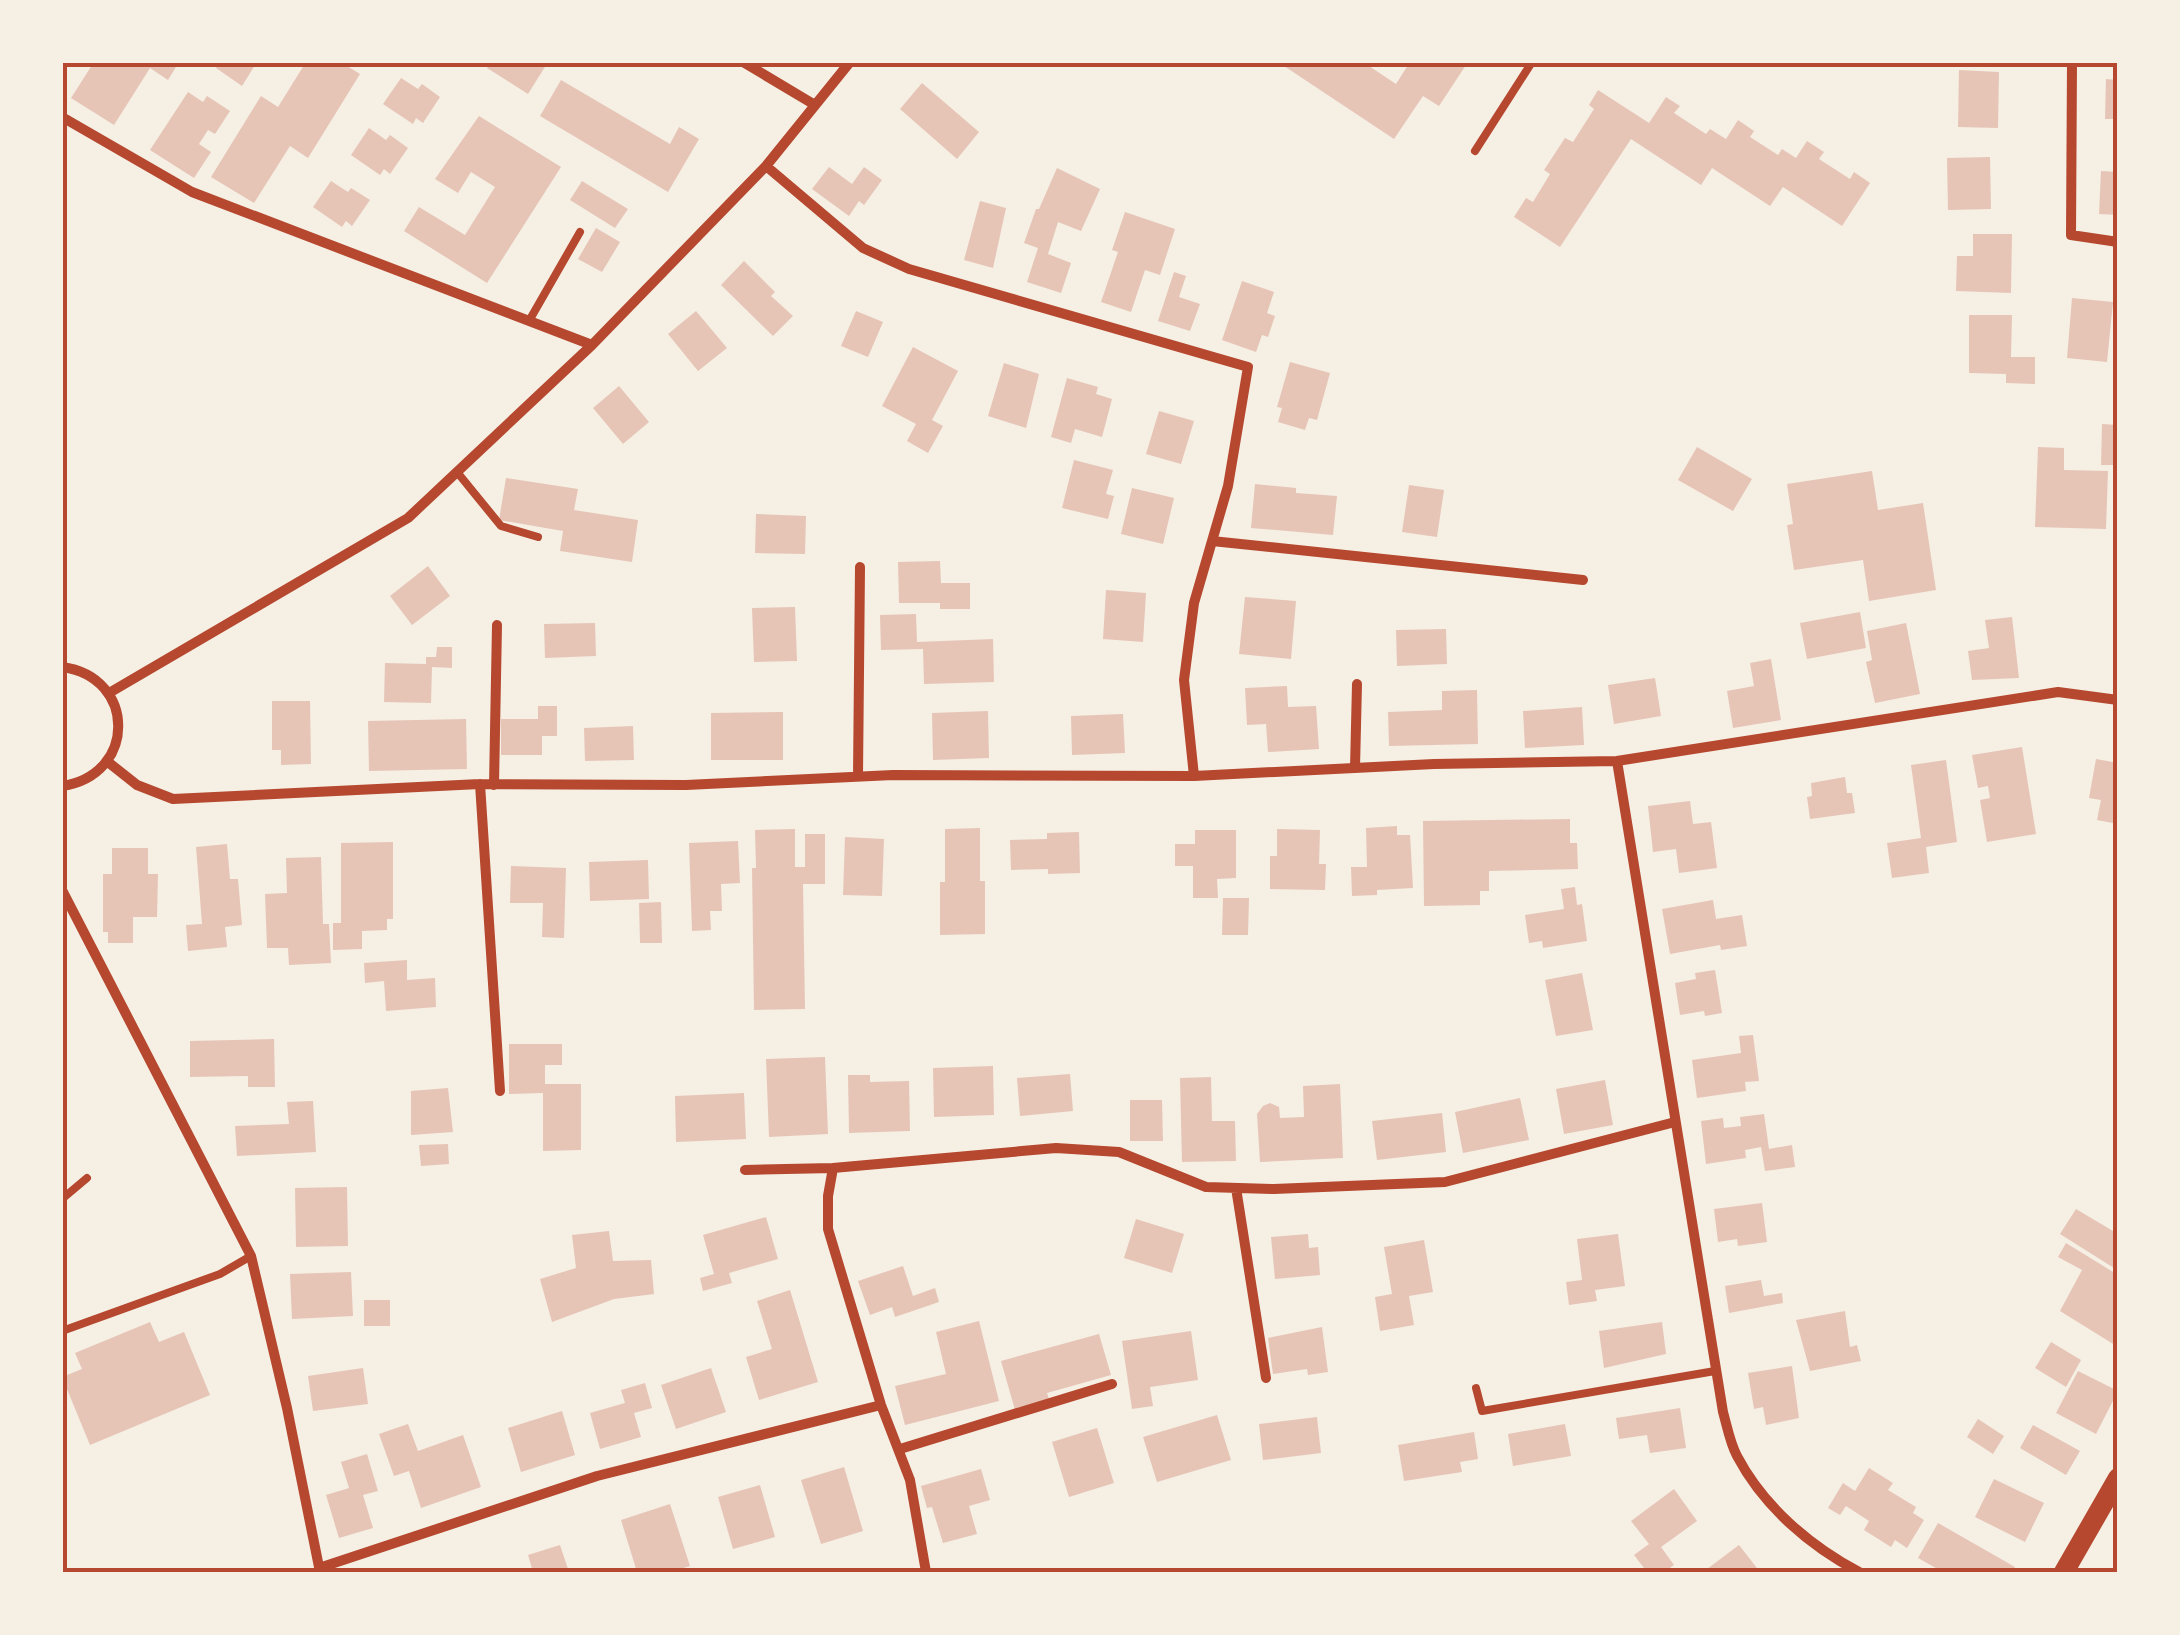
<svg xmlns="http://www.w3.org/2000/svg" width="2180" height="1635" font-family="'IBM Plex Sans',sans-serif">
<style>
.building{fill:#e6c5b7}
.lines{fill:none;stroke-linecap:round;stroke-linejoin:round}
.service{stroke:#b5482f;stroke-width:8}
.minor{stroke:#b5482f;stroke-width:10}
.secondary{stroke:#b5482f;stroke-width:20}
.neatline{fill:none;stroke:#b5482f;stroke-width:4}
</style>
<rect width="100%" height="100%" fill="#f6efe4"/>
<path class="building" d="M94,62H179L168,80L150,68L114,125L71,98Z
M219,62H257L242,86L216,68Z
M306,62H350L347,66L360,74L308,158L290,146L254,203L211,177L261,96L278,107Z
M491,62H548L528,94L487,68Z
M1278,62H1363L1396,84L1410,62H1468L1439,106L1423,96L1394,139Z
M1959,70L1999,72L1998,128L1958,127Z
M401,78L418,89L422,84L440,97L423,123L416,118L413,124L383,104Z
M2106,79L2118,80V119H2105Z
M561,80L670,144L679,127L699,139L668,192L540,116Z
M922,83L979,132L957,159L900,109Z
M1598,90L1649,123L1666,97L1680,106L1674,113L1706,134L1710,129L1726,139L1738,120L1754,131L1750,137L1778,155L1782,149L1796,158L1807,141L1824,152L1819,159L1850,179L1854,172L1870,183L1842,226L1783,187L1770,206L1712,168L1701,185L1631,139L1560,247L1514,217L1526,198L1533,202L1550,174L1544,170L1565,138L1573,142L1594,109L1589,105Z
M188,92L203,102L207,96L230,111L215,134L208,130L199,144L211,152L194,178L150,150Z
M479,116L561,167L487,283L404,231L419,207L465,235L495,187L471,172L458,193L435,179Z
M369,128L386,140L390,135L408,148L390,174L384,169L380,175L351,155Z
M1990,157L1991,209L1948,210L1947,158Z
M829,167L852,184L864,167L882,180L864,205L859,201L849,216L812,189Z
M1057,168L1100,189L1081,231L1058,222L1048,254L1071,263L1061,293L1027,282L1038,248L1024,243L1036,209H1039Z
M2101,171L2118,172V215L2099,214Z
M331,181L348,192L351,188L370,200L352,226L346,221L342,227L313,207Z
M582,181L628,209L615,228L570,200Z
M980,201L1006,208L993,268L964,260Z
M1125,212L1175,229L1160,275L1145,270L1131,312L1101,302L1118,252L1112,250Z
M596,228L620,242L602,272L578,259Z
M1973,234H2012L2011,293L1956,291L1957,256H1973Z
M744,261L775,292L771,296L793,316L773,336L721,285Z
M1174,272L1186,276L1179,297L1200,304L1190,331L1158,321Z
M1242,281L1274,292L1267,313L1275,316L1268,337L1262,335L1256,352L1222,340Z
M2072,298L2113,302L2107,362L2067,358Z
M696,311L727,348L698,371L668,334Z
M856,311L883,322L868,357L841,346Z
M1969,315H2012L2011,357H2035V384L2006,383V374L1969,373Z
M913,347L958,371L932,420L943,426L928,453L907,441L916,424L882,406Z
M1290,362L1330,373L1317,420L1309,418L1305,430L1278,422L1282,408L1277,407Z
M1004,363L1039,374L1026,428L988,416Z
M1067,378L1098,387L1096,394L1112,399L1102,437L1075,429L1071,443L1051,437Z
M619,386L649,422L623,444L593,408Z
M1159,411L1194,421L1181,464L1146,454Z
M2102,424L2118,425V465H2101Z
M1697,447L1752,479L1733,511L1678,480Z
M2038,447L2064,448V470L2108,471L2106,529L2035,527Z
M1074,460L1113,470L1106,494L1114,496L1108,519L1062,508Z
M1872,471L1878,510L1923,503L1936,590L1869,601L1863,560L1794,570L1787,525L1793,524L1787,484Z
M506,478L578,489L574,510L638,520L632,562L560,551L563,531L499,520Z
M1255,484L1296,488V493L1337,496L1333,535L1251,528Z
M1409,485L1444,490L1437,537L1402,532Z
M1132,488L1174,498L1163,544L1121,534Z
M756,514L806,516L805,554L755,553Z
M940,561L941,583H970V609H940V603H899L898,562Z
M428,566L450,596L412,625L390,596Z
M1106,590L1146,593L1143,642L1103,639Z
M1245,597L1296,601L1291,659L1239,654Z
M795,607L797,661L754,662L752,608Z
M1860,612L1866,648L1807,659L1800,623Z
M916,614L917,642L993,639L994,682L924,684L923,649L881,650L880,615Z
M2012,617L2019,678L1972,680L1968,651L1989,648L1985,620Z
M595,623L596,656L545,658L544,624Z
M1906,623L1920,694L1875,703L1866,662L1872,660L1867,631Z
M1446,629L1447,664L1397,666L1396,630Z
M437,647H452V668L432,667L431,703L384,702L385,663L426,664V657H436Z
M1771,659L1781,720L1733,728L1727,691L1754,686L1750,663Z
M1655,678L1661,716L1614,724L1608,685Z
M1287,686L1288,707L1316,706L1319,749L1268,752L1266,724L1247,725L1245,688Z
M1477,690L1478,744L1389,746L1388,712L1442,710V691Z
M272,701H310L311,764L281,765V750H272Z
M538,706H557V736H542V755H501V719H538Z
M1582,707L1584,745L1525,748L1523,711Z
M988,711L989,758L933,760L932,713Z
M783,712V760H711V713Z
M1123,714L1125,753L1072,755L1071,716Z
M466,719L467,769L369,771L368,721Z
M633,726L634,760L585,761L584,728Z
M2022,747L2036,834L1987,842L1980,800L1990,798L1988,786L1978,788L1972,755Z
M2096,759L2118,763V824L2097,820L2101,800L2089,798Z
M1946,760L1957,842L1926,847L1929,873L1892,878L1887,843L1921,838L1911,765Z
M1845,777L1847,793H1852L1855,813L1810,819L1807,797L1812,796L1811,783Z
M1690,801L1693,824L1711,822L1717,868L1679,873L1676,849L1653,852L1648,806Z
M1570,819V843H1577L1578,869L1489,871V891H1480V905L1424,906L1423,821Z
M1397,826V835H1410L1413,888L1377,890V895L1352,896L1351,867H1367L1366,828Z
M980,828V881H985V934L940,935V882H945V829Z
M795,829V867H805V834H825V884H803L805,1009L754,1010L752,868H756L755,830Z
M1277,829L1320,830L1319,864H1326L1325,890L1270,889V856H1277Z
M1195,830H1236V878L1217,879L1218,898H1193V866H1175V844H1195Z
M1079,832L1080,873L1048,874V869L1011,870L1010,840L1047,839V833Z
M845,837L884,839L882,896L843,895Z
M738,841L740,883L721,884L722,911H710L711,930L692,931L689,843Z
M393,842V919H387V930L362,931V949L333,950V923H341V843Z
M227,844L230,879H238L242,925L225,927L227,947L188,951L186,925L202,924L196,847Z
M112,848H148V874H158L157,917H133V943H108V932H103V874H112Z
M321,857L323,924H329L331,963L289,965L288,948H267L265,894L287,893L286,858Z
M648,860L649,899L590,901L589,862Z
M511,866L566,868L564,938L542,937L543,903H510Z
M1575,887L1577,905L1582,904L1587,941L1543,948L1542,941L1529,943L1525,915L1564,909L1561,889Z
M1223,898H1249L1248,935H1222Z
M1713,900L1716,919L1742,915L1747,946L1721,950L1720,945L1670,954L1662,909Z
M661,902L662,943H640L639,903Z
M407,960V980L435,978L436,1007L386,1011L384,981L365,983L364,963Z
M1715,970L1722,1013L1705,1016L1704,1011L1680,1015L1675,983L1696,979L1695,973Z
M1582,973L1593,1030L1556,1036L1545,980Z
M1753,1035L1759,1081L1745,1082L1746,1091L1697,1098L1692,1060L1741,1053L1739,1036Z
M274,1039L275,1087H248V1076L190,1077V1041Z
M509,1044H562V1065H545V1084H581V1150L543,1151V1093L509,1094Z
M825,1057L828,1134L769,1137L766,1059Z
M993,1066L994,1115L934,1117L933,1068Z
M1070,1074L1073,1111L1020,1116L1017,1078Z
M848,1075H870V1082L909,1081L910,1131L849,1133Z
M1211,1077L1212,1121H1235L1236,1161L1182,1162L1180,1078Z
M1605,1080L1613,1125L1564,1134L1556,1089Z
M1340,1084L1343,1158L1260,1162L1257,1114L1263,1106L1270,1103L1279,1107L1280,1118L1304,1117L1303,1086Z
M448,1088L453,1132L411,1135V1091Z
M744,1093L746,1139L676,1142L675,1096Z
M1520,1098L1529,1140L1463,1153L1455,1112Z
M1130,1100H1162L1163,1141H1130Z
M313,1101L316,1152L237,1156L235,1126L289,1124L287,1102Z
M1442,1113L1446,1152L1377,1160L1372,1121Z
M1764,1114L1769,1149L1792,1145L1795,1167L1765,1171L1761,1147L1745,1150L1746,1158L1706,1164L1701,1121L1723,1118L1724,1128L1741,1126L1740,1117Z
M448,1144L449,1164L421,1166L419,1145Z
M347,1187L348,1246L296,1247L295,1188Z
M1762,1203L1767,1242L1738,1246L1737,1239L1718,1242L1714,1209Z
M2076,1209L2118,1234V1262L2114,1268L2060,1234Z
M766,1217L778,1259L729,1273L732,1283L703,1291L700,1278L714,1274L703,1235Z
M1136,1219L1184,1234L1172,1273L1124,1258Z
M609,1231L613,1261L651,1260L654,1294L614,1299L552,1322L540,1279L576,1268L572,1235Z
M1308,1234L1309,1248L1318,1247L1320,1275L1275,1279L1271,1237Z
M1618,1234L1625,1286L1595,1290L1597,1301L1569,1305L1566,1282L1582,1280L1577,1239Z
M1424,1240L1433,1292L1409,1296L1414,1325L1380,1331L1375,1297L1392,1294L1384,1247Z
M2066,1243L2118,1275V1347L2060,1311L2082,1270L2058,1257Z
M903,1266L913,1296L935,1288L939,1302L895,1317L892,1307L870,1315L858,1281Z
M351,1272L353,1316L292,1319L290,1274Z
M1761,1280L1764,1296L1782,1293L1783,1303L1729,1313L1725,1286Z
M790,1290L818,1382L759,1400L746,1357L772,1349L757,1301Z
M364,1300H390V1326H364Z
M1845,1311L1850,1347L1857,1345L1861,1361L1810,1371L1796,1320Z
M979,1321L999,1401L905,1425L895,1386L946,1374L936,1332Z
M150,1322L159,1342L184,1332L210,1395L90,1445L62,1377L82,1369L75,1353Z
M1662,1322L1666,1354L1604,1368L1599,1331Z
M1322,1327L1328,1372L1308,1375L1307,1369L1273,1374L1268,1338Z
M1191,1331L1198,1380L1150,1387L1153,1406L1132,1409L1122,1341Z
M1099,1334L1111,1375L1047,1393L1049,1399L1015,1410L1001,1361Z
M2051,1342L2081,1360L2066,1387L2035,1368Z
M1792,1366L1799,1418L1766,1425L1763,1407L1754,1409L1748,1373Z
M363,1368L368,1404L313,1411L308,1376Z
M711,1368L726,1412L676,1429L661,1385Z
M2078,1371L2118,1391L2096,1434L2056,1413Z
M645,1383L652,1408L634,1413L641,1437L600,1449L590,1413L625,1403L621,1390Z
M1680,1408L1686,1448L1650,1453L1647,1435L1619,1439L1616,1418Z
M562,1411L575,1455L521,1472L508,1428Z
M1217,1415L1231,1460L1157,1482L1143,1437Z
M1317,1417L1321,1453L1263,1460L1259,1424Z
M1978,1419L2004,1436L1993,1454L1967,1437Z
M408,1424L418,1451L463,1435L481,1487L421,1508L409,1471L394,1476L379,1434Z
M1565,1424L1571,1456L1513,1466L1508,1434Z
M2033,1425L2080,1451L2066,1475L2020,1448Z
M1097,1428L1114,1483L1069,1497L1052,1442Z
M1474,1432L1478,1459L1460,1462L1462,1472L1404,1481L1398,1445Z
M367,1454L378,1491L363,1495L373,1528L339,1538L326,1495L349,1488L341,1462Z
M844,1467L863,1531L821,1544L801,1480Z
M1869,1468L1893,1483L1888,1490L1916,1507L1913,1513L1924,1520L1907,1548L1895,1540L1891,1547L1864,1530L1869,1521L1846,1506L1840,1515L1828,1508L1843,1483L1855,1491Z
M981,1469L990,1500L969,1506L977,1534L943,1543L932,1507L927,1508L921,1486Z
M1994,1479L2044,1503L2025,1542L1975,1517Z
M760,1485L775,1537L733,1549L718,1497Z
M1674,1489L1697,1521L1661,1547L1674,1565L1664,1572H1647L1634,1555L1649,1544L1631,1521Z
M670,1504L690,1566L670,1572H637L621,1520Z
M1938,1523L2015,1567L2012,1572H1943L1918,1558Z
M560,1545L569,1572H533L528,1555Z
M1739,1545L1760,1572H1703Z"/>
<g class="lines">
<path class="service" d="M1475,151L1532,62
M529,321L580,232
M457,472L501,526L538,537
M62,1199L87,1178
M62,1331L220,1274L251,1256
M1476,1388L1482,1411L1715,1371"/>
<path class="minor" d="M743,62L815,105
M2072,62L2071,235L2118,242
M62,117L192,192L592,345
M766,166L863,248L909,269L1248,367L1228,486L1194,603L1184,680L1194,776
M1212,541L1583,580
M62,667C137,677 137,775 62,786
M109,693L408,518L592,345L766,166L850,62
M1617,761L1723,1412C1727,1426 1730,1443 1737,1456C1764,1507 1810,1546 1859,1572
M108,762L137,785L173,799L480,784L686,785L893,775L1194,776L1434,764L1617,761L2058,692L2118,700
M1355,768L1357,684
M858,776L860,567
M480,784L500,1091
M494,785L497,625
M62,890L251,1256L287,1408L320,1572
M745,1170L833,1168
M1236,1188L1266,1378
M900,1449L1112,1384
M319,1568L597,1476L881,1405
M926,1572L910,1480L881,1405L828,1229V1196L833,1168L1056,1148L1119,1152L1206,1187L1274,1189L1445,1182L1675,1122"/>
<path class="secondary" d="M2064,1572L2118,1478"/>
</g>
<rect width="2180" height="1635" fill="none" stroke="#f6efe4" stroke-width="130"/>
<rect x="65" y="65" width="2050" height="1505" class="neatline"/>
</svg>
